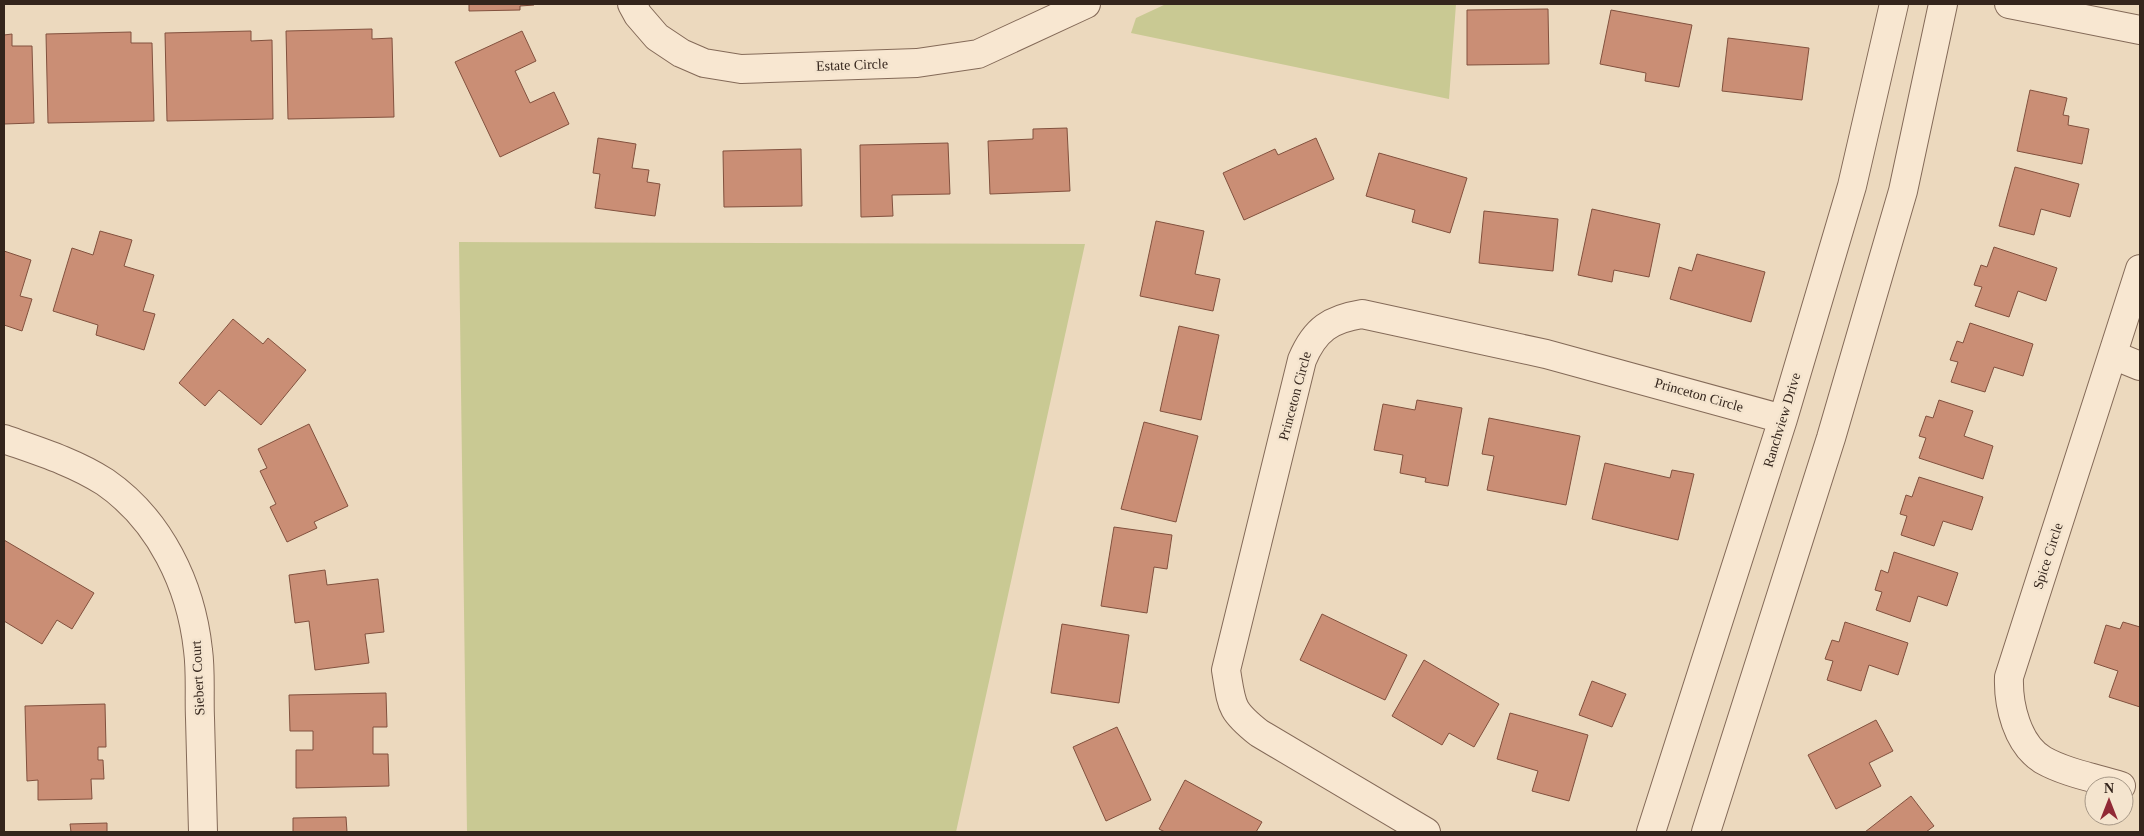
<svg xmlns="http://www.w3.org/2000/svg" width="2144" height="836" font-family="'Times New Roman',serif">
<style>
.green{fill:#c9c993}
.building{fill:#ca8e75;stroke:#82513e}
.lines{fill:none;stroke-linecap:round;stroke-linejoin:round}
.minor-casing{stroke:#846a58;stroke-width:30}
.minor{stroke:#f8e7d1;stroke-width:28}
.labels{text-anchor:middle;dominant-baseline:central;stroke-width:5;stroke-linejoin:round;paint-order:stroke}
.street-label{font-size:14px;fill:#34251c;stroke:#f4e4ce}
</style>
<rect width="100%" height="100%" fill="#ecd9be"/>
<path class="green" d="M1166,4H1456L1449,99L1131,33L1136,18Z
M459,242L1085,244L956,832H467Z"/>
<path class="building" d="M469,4H534V5L520,6V10L469,11Z
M1548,9L1549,64L1467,65V10Z
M1611,10L1692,25L1679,87L1645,81L1646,73L1600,64Z
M372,29V39L392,38L394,117L288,119L286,31Z
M251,31V41L272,40L273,119L167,121L165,33Z
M522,31L536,61L515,71L530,103L554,92L569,124L500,157L455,62Z
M131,32V43H152L154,121L48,123L46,34Z
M12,34V46H32L34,123L4,124V35Z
M1728,38L1809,48L1802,100L1722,91Z
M2030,90L2067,98L2063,115L2069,116L2068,125L2089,129L2082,164L2017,151Z
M1067,128L1070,191L990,194L988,141L1033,139V129Z
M598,138L636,144L632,168L649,170L647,182L660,184L655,216L595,208L600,174L593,173Z
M1316,138L1334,179L1244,220L1223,173L1275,149L1278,155Z
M948,143L950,194L892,195L893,216L861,217L860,145Z
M801,149L802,206L724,207L723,151Z
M1379,153L1467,178L1450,233L1412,222L1415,210L1366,196Z
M2015,167L2079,184L2070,217L2041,209L2034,235L1999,226Z
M1592,209L1660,224L1649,277L1614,270L1612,282L1578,275Z
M1484,211L1558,219L1553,271L1479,263Z
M1156,221L1204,231L1195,274L1220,279L1213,311L1140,296Z
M100,231L132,240L124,266L154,275L143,311L155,314L144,350L96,335L98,325L53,311L72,248L93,255Z
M1994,247L2057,268L2046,301L2018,291L2009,317L1975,306L1982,287L1974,285L1981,265L1987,267Z
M4,251L31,260L20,296L32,299L22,331L4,325Z
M1697,254L1765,272L1751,322L1670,299L1679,267L1692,271Z
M233,319L263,344L268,338L306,370L261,425L219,390L205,406L179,383Z
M1970,323L2033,344L2023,376L1994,367L1985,392L1951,382L1958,362L1950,360L1957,341L1963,343Z
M1179,326L1219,335L1201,420L1160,411Z
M1417,400L1462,408L1448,486L1425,482L1426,478L1400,473L1403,455L1374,450L1383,404L1415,410Z
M1939,400L1973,411L1964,436L1993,446L1983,479L1919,458L1926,438L1919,436L1926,416L1933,418Z
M1489,418L1580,436L1566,505L1487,490L1494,456L1482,454Z
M1144,422L1198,436L1176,522L1121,509Z
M309,424L348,506L314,522L317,528L287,542L270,507L276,504L260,471L267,468L258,449Z
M1605,463L1670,478L1672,470L1694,474L1678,540L1592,519Z
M1919,477L1983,497L1972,530L1943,521L1934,546L1901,535L1907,516L1900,514L1906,495L1912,497Z
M1114,527L1172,535L1167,569L1154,567L1147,613L1101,606Z
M4,540L94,593L72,629L57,620L42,644L4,621Z
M1894,552L1958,573L1947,606L1918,596L1910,622L1876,610L1882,592L1875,590L1881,570L1888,573Z
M325,570L327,585L378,579L384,632L365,634L369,663L315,670L309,621L295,623L289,575Z
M1322,614L1407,655L1385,700L1300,660Z
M1845,622L1908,643L1898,675L1869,665L1861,691L1827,680L1833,661L1825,659L1832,640L1839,642Z
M2123,622L2140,627V707L2109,697L2118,671L2094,663L2106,625L2120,629Z
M1062,624L1129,635L1119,703L1051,693Z
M1424,660L1499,704L1474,747L1449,733L1442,745L1392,716Z
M1592,681L1626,694L1612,727L1579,715Z
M386,693L387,727H373V754H388L389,786L296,788V750H313V731H290L289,695Z
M105,704L106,747H98V760H103L104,779H91L92,799L38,800V780L27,781L25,706Z
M1510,713L1588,735L1569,801L1532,791L1538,771L1497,759Z
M1876,720L1893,751L1869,763L1881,786L1836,809L1808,755Z
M1117,727L1151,800L1106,821L1073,747Z
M1185,780L1262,822L1256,832H1165L1159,829Z
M1911,796L1934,826L1926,832H1865Z
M346,817L347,832H293V818Z
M107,823V832H71L70,824Z"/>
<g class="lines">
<g class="minor-casing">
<path id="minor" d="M632,4L638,15L657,37L681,53L704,63L741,69L917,63L978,54L1086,4
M2009,4L2140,30
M2113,355L2140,366
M4,439C38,451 74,462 105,482C160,520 191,585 198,650C201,672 199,696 200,718C201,756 202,794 203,832
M2121,786C2096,778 2066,773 2043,760C2017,744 2008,705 2009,677L2140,269
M1426,832L1259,733C1230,710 1232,706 1226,670L1302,360C1315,329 1331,319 1362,314L1546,354L1783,419
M1651,832L1783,419L1852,186L1894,4
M1706,832L1831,438L1903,191L1943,4"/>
</g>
<use href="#minor" class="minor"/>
</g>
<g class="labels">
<g class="street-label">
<text transform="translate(852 65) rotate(-2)">Estate Circle</text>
<text transform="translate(1699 395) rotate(16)">Princeton Circle</text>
<text transform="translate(1295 396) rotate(-75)">Princeton Circle</text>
<text transform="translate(1782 420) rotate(-73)">Ranchview Drive</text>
<text transform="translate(2048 556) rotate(-72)">Spice Circle</text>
<text transform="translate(198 678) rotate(-93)">Siebert Court</text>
</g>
</g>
<rect width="2144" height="836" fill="none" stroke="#34251c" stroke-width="10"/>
<g transform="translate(2109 801)"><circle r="24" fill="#f4e4ce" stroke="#a79887"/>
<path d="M0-4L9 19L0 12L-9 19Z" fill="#912936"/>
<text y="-8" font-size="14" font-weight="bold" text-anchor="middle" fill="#34251c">N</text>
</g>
</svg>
